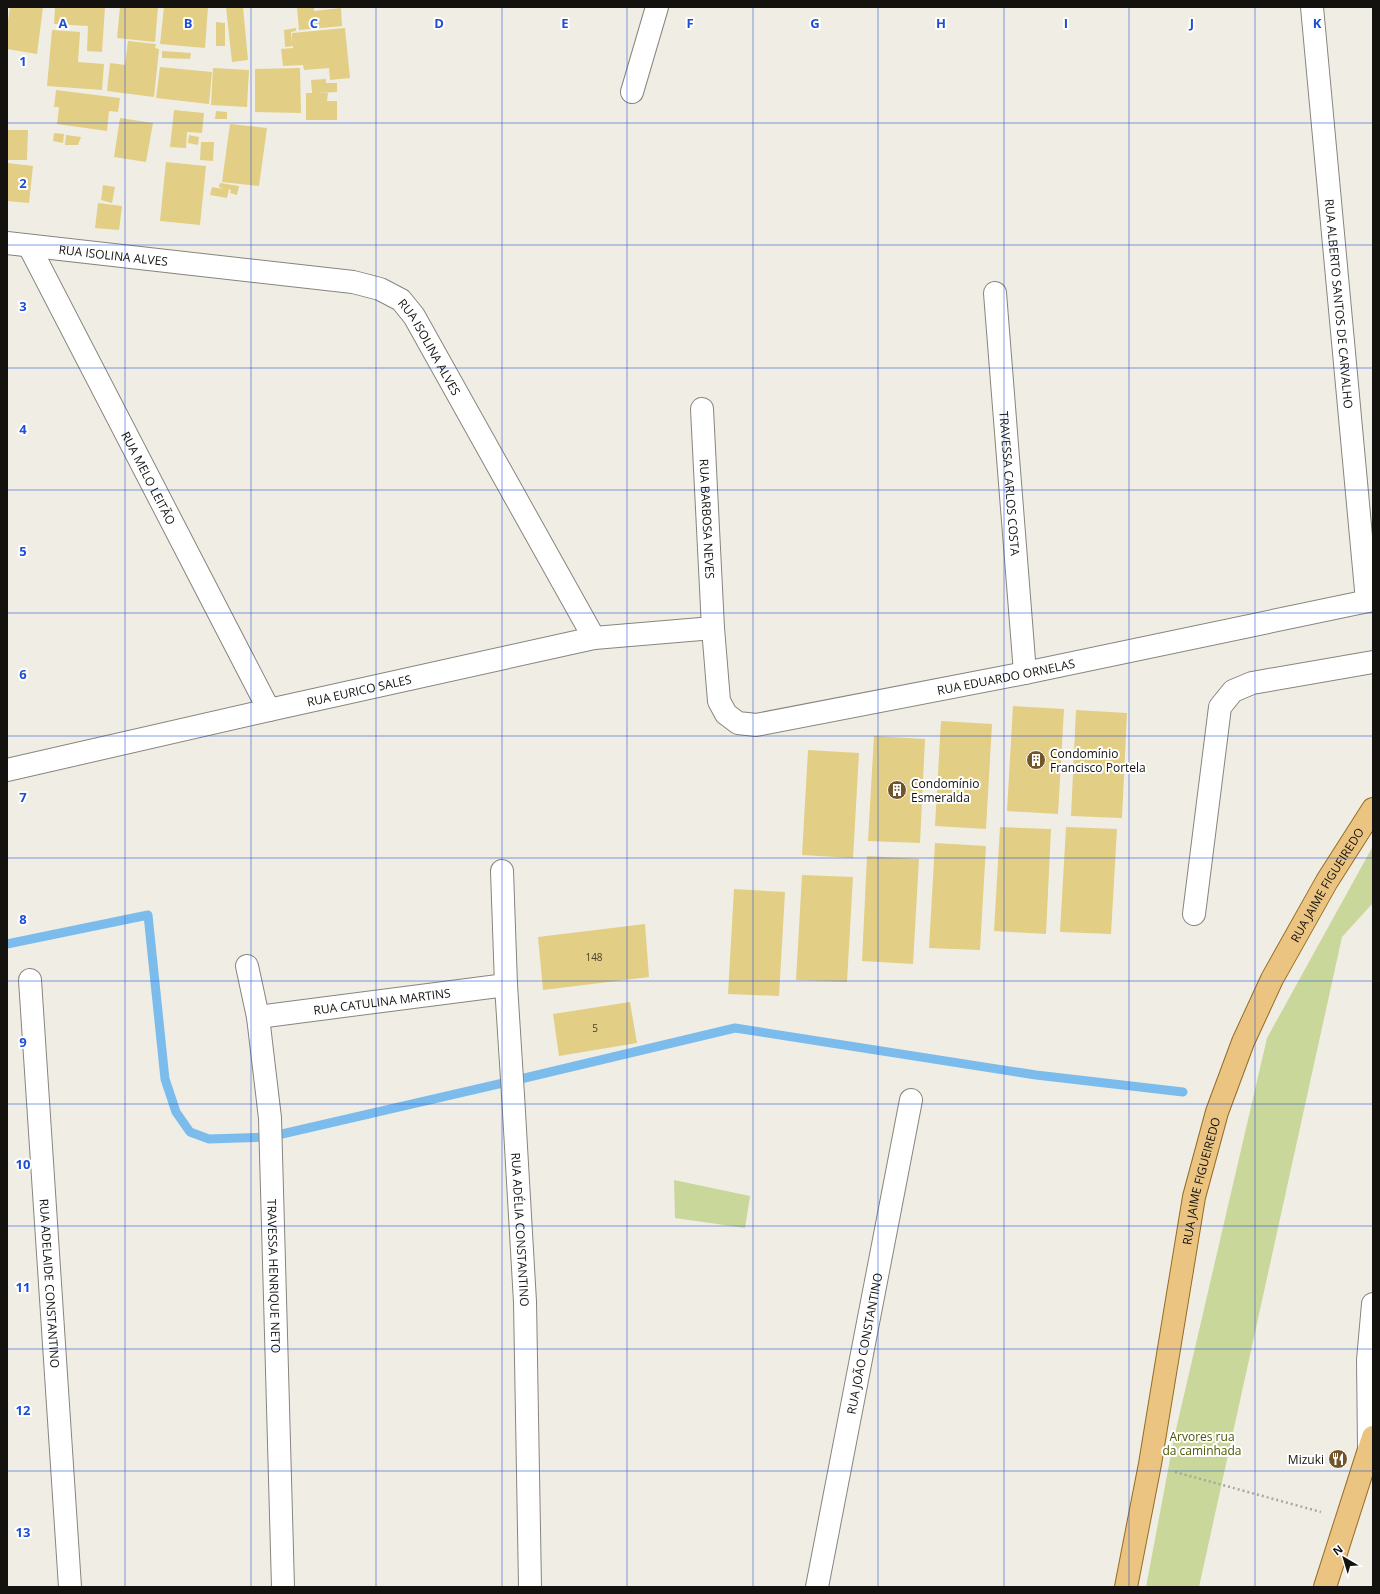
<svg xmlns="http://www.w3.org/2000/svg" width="1380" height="1594" font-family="'Open Sans',sans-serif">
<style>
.green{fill:#c9d79a}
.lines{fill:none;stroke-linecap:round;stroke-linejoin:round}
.stream{stroke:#7cbced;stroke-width:9}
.building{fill:#e2ce85}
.minor-casing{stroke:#87857d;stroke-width:24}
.major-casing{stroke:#966c23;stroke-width:24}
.path{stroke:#a9a79f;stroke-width:2.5;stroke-dasharray:2 3;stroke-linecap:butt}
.minor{stroke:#fff;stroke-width:22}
.major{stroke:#ebc482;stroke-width:22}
.grid{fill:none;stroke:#1d4ed8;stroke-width:1;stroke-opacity:0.55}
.labels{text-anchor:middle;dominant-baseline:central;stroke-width:4;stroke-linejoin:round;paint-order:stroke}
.number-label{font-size:10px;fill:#47412c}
.street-label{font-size:12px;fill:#13120f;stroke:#fff}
.poi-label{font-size:12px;fill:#13120f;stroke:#fff;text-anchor:start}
.park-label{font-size:12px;fill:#4b5701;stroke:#fff}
.grid-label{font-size:13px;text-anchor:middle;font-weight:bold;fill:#1d4ed8;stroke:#fff;stroke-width:4;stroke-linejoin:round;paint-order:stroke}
</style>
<rect width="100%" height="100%" fill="#f0eee4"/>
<path class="green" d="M1373,846V903L1342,937L1199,1587H1146L1174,1438L1267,1038Z
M674,1180L750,1196L745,1228L675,1218Z"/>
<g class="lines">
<path class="stream" d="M7,944L148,915L165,1079L176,1112L190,1132L209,1139L269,1137L512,1081L735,1028L1036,1075L1183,1092"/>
</g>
<path class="building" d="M10,7H43L37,54L7,49V28Z
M55,7H105L102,52L87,51L88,26L54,24Z
M120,7H158L155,42L117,38Z
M164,7H208L205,48L160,44Z
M226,7H243L248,60L232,62Z
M297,7H314V11L341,8L342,26L299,30Z
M216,22L225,23V46H216Z
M296,28V31L291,32L292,43V33L345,28L350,78L330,80L329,68L304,70L303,65L283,66L281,49L293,48V46L285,47L284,30Z
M52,30L80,32L78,62L104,64L102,90L47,86Z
M128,41L156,44L155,48L159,49L154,97L107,91L110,63L125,65Z
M162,51L191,53L190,59L162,58Z
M160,67L212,72L209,104L156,98Z
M213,68L249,70L247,107L211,105Z
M300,68L301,113L255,112V69Z
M326,79V83H337V92L317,93H328L327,101H337V120H306V93H312L311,80Z
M56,90L120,98L118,112L109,111L107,131L57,124L59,107H54Z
M174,110L204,113L202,133L187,132L186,148L170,147Z
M216,111L227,112V119H215Z
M120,118L153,123L146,162L114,157Z
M230,124L267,128L259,186L222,182Z
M7,130H28L27,160H7Z
M54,133L64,134L63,143L53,141Z
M66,135L81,137L78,145H65Z
M189,135L199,137L198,145L188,143Z
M201,142H214L213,161L200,160Z
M166,162L206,166L200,225L160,221Z
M7,163L33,166L29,203L7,201Z
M220,183L239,186L237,195L230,193L231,190L229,189L227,198L210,195L212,187L224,189L219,187Z
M103,185L115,187L112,203L101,200Z
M98,203L122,206L119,230L95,228Z
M1013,706L1064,709L1058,814L1007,811Z
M1076,710L1127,713L1122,818L1071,816Z
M941,721L992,724L986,829L935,826Z
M874,736L925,739L920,843L868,841Z
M808,750L859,753L853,858L802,855Z
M1000,827L1051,829L1046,934L994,931Z
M1066,827L1117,829L1111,934L1060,932Z
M935,843L986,846L980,950L929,948Z
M867,856L919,859L913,964L862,961Z
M802,875L853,877L847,982L796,980Z
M734,889L785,892L779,996L728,994Z
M645,924L649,977L543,990L538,937Z
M630,1002L637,1043L559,1056L553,1014Z"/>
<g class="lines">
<g class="minor-casing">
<g id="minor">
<path id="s1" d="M1312,7L1367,601"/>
<path d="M632,92L657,7"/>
<path id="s2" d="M7,243L353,282L380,289L401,300L414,316L594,638"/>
<path id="s3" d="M29,246L269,710"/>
<path id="s4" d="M995,293L1025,673"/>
<path id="s5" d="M702,409L713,628L719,701L726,714L738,723L756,725L1025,673L1373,600"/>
<path id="s6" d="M7,770L269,710L594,638L713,628"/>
<path id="s7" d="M502,871L506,985L513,1095L525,1302L530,1587"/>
<path d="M1194,914L1220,707L1233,691L1252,683L1373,662"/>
<path id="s8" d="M247,966L258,1017L270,1118L283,1587"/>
<path id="s9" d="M30,980L70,1587"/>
<path id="s10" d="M258,1017L506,985"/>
<path d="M1369,1447L1368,1360L1373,1304"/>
<path id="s11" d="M817,1587L911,1100"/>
</g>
</g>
<g class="major-casing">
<g id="major">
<path id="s12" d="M1126,1587L1150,1464L1194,1197L1217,1112L1243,1042L1272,979L1327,881L1373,809"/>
<path d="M1325,1587L1373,1437"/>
</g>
</g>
<path class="path" d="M1175,1472L1321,1512"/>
<use href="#minor" class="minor"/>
<use href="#major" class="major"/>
</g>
<path class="grid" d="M125,7V1587M251,7V1587M376,7V1587M502,7V1587M627,7V1587M753,7V1587M878,7V1587M1004,7V1587M1129,7V1587M1255,7V1587M7,123H1373M7,245H1373M7,368H1373M7,490H1373M7,613H1373M7,736H1373M7,858H1373M7,981H1373M7,1104H1373M7,1226H1373M7,1349H1373M7,1471H1373"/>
<defs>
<g id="building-disc" transform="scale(1)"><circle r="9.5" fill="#725429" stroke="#fff"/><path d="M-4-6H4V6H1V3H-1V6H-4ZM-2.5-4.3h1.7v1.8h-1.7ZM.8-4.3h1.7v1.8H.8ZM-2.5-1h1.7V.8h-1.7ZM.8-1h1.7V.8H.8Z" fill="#fff"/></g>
<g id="restaurant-disc" transform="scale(1)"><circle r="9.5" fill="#725429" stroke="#fff"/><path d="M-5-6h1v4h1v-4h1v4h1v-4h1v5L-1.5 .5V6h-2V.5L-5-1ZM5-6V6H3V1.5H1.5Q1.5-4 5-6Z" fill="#fff"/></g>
</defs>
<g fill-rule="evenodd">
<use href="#building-disc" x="1036" y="760"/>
<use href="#building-disc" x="897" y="790"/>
<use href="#restaurant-disc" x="1338" y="1459"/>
</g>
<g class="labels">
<g class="number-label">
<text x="594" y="957">148</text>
<text x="595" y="1028">5</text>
</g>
<g class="street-label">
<text stroke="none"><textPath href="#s2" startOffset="107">RUA ISOLINA ALVES</textPath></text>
<text stroke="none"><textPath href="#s1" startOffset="298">RUA ALBERTO SANTOS DE CARVALHO</textPath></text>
<text stroke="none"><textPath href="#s2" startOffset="455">RUA ISOLINA ALVES</textPath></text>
<text stroke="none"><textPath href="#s3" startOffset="261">RUA MELO LEITÃO</textPath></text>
<text stroke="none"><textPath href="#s4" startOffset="191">TRAVESSA CARLOS COSTA</textPath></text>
<text stroke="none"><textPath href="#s5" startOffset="110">RUA BARBOSA NEVES</textPath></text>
<text stroke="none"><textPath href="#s5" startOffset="595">RUA EDUARDO ORNELAS</textPath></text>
<text stroke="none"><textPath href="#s6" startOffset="361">RUA EURICO SALES</textPath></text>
<text stroke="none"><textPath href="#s12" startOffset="737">RUA JAIME FIGUEIREDO</textPath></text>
<text stroke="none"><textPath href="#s10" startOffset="125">RUA CATULINA MARTINS</textPath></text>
<text stroke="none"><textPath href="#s12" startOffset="413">RUA JAIME FIGUEIREDO</textPath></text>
<text stroke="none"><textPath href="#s7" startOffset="359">RUA ADÉLIA CONSTANTINO</textPath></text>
<text stroke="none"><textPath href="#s8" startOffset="312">TRAVESSA HENRIQUE NETO</textPath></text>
<text stroke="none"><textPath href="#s9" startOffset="304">RUA ADELAIDE CONSTANTINO</textPath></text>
<text stroke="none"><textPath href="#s11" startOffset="248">RUA JOÃO CONSTANTINO</textPath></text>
</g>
<g class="poi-label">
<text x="1050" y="753">Condomínio<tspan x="1050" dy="14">Francisco Portela</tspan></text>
<text x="911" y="783">Condomínio<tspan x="911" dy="14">Esmeralda</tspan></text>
<text x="1324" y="1459" text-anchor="end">Mizuki</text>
</g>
<g class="park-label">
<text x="1202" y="1436">Arvores rua<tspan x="1202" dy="14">da caminhada</tspan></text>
</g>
</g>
<g class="grid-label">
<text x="63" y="28">A</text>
<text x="188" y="28">B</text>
<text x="314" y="28">C</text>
<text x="439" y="28">D</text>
<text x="565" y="28">E</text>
<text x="690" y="28">F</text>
<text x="815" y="28">G</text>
<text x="941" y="28">H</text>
<text x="1066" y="28">I</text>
<text x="1192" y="28">J</text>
<text x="1317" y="28">K</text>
<text x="23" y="66">1</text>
<text x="23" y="188">2</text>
<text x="23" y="311">3</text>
<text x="23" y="434">4</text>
<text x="23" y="556">5</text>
<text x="23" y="679">6</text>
<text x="23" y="802">7</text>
<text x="23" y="924">8</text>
<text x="23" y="1047">9</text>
<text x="23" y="1169">10</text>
<text x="23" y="1292">11</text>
<text x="23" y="1415">12</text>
<text x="23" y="1537">13</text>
</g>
<rect width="1380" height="1594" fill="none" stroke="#13120f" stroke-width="16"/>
<g transform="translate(1344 1558) rotate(322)" stroke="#ffffff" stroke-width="3" paint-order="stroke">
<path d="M0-3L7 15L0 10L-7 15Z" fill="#13120f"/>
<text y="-6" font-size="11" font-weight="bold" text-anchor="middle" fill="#13120f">N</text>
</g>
</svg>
